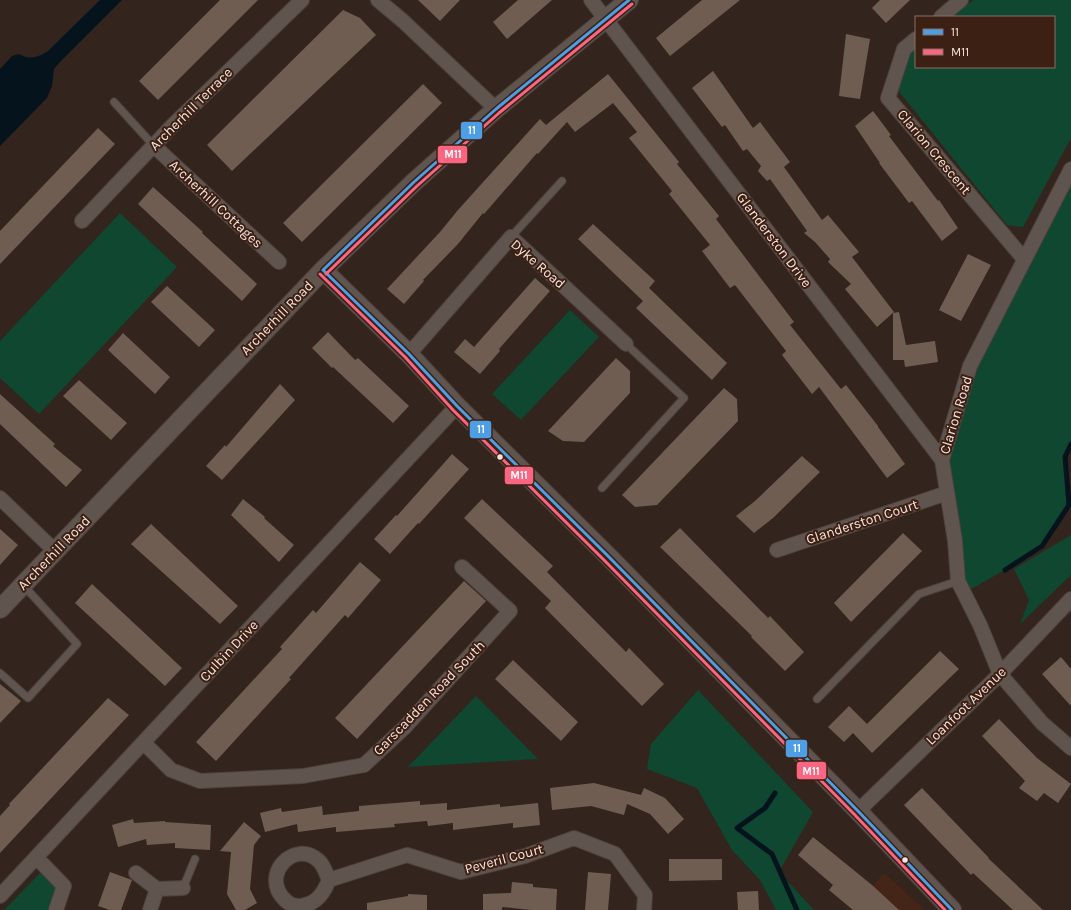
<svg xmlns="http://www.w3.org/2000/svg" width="1071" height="910" font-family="Karla,sans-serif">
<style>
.built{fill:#452517}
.green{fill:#0f4730}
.water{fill:#05131d}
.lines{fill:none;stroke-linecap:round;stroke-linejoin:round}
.stream{stroke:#05131d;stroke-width:5}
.building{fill:#6f5d51}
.service-casing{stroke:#4e413c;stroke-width:9}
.minor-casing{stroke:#4e413c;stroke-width:16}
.tertiary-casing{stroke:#4e413c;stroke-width:20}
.service{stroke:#60544f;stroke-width:7}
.minor{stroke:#60544f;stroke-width:14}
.tertiary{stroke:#60544f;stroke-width:18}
.bus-1-casing{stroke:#3c2014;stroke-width:6}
.bus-2-casing{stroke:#3c2014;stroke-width:6}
.bus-1{stroke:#4d9ee5;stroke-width:3}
.bus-2{stroke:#fa6682;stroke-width:3}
.bus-dot{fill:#f7e3db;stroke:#3c2014;stroke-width:1.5}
.labels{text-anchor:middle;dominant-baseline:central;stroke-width:4;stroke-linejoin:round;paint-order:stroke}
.street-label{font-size:14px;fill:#f7e3db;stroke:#3c2014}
.line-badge{stroke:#3c2014;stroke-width:1.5}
.badge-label{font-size:11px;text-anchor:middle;font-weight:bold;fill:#fff}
</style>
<rect width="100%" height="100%" fill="#33241d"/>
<path class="built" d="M884,873L924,909L923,910H852Z"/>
<path class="green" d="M973,0H1071V138L1023,227L1007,225L896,88L905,54L916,46V67H1054V17H952Z
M1071,169V444L1065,457L1069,505L1042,546L1005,570L964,593L942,460L970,366Z
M120,213L177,267L39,414L0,378V341Z
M570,310L599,337L521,420L492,394Z
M1071,535V575L1020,624L1029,600L1014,569Z
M698,690L813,812L779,872L814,910H776L760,880L732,850L697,788L647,769L651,744Z
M476,696L538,759L408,767Z
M43,870L58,888L52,910H4Z"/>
<path class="water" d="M100,0H122L59,63L54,69L52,86L47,98L0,146V69L12,56L19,54C29,60 38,58 48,51Z"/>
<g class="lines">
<path class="stream" d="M1005,570L1042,546L1069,505L1065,457L1071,444
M775,793L765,808L737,828L772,854L797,910"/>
</g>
<path class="building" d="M220,0H258L158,100L139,81Z
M418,0H460L440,21Z
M518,0H552L507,39L493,22Z
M702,0H740L670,56L656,38Z
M880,0H910L886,23L872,8Z
M343,10L360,18L376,35L232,171L207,145Z
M846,34L870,39L860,99L839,96Z
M713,71L753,128L760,122L790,162L784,167L822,220L828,215L859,252L852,257L894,312L877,327L845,289L851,284L828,262L830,259L815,242L804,233L807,231L770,179L767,181L758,171L761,166L747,149L743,151L725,125L722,127L692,88Z
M608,74L679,162L677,164L719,216L716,219L794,322L790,325L841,389L846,385L878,426V427L905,464L887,478L819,387L812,394L782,355L786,351L735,285L730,288L702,251L710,245L669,194L672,191L629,138L637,132L613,103L575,132L567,122L538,154L537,153L484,214L483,213L458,244L423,280L424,281L404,304L387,289L440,232L458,210L540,119L546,125Z
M423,84L442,103L302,242L283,223Z
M873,111L891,135L889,136L938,201L939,200L958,228L942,241L912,201L909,203L879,163H880L855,126Z
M98,128L115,144L0,264V231Z
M153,187L203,232L202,233L257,284L242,301L138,204Z
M593,224L655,281L649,288L727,363L712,380L636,308L643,301L578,239Z
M968,254L991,265L961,321L939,310Z
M535,278L550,291L499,349L500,351L480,374L454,352L465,339L474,347Z
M167,286L215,330L199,347L151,302Z
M899,312L906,345L935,341L938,362L905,367L904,360H893V313Z
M328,332L355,360L358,358L409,406L393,423L333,367L332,368L312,348Z
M123,333L170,377L155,394L108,350Z
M616,358L630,371V393L584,442L563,441L548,431Z
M79,380L127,423L111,440L63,396Z
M280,384L295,400L222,480L206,466L225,445L226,447Z
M724,388L737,399L738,421L657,505L635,507L622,495Z
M0,394L55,444L53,446L82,470L66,487L0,424Z
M452,454L469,469L419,524L418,523L390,554L374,539L396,515L397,516Z
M802,456L820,472L773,518L754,533L736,516L755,501Z
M243,499L265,517L264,518L294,545L279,562L231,515Z
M482,499L553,566L547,572L626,652L629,648L664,684L642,706L545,608L551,601L464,518Z
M151,524L238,606L220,624L131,544Z
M680,528L768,618L770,616L804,652L785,671L751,637L752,636L660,547Z
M0,529L18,545L0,565Z
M903,533L922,551L851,622L834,603Z
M360,562L381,580L348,618L345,615L289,678L291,679L216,761L196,742L282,649L280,647L313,610L316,613Z
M464,581L486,601L357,739L335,718Z
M92,584L182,668L165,686L75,603Z
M940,651L959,669L872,753L853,733L844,742L828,727L849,706L867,724Z
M1061,657L1071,669V706L1042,674Z
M513,660L578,722L561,741L495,679Z
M0,684L21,701L0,723Z
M108,698L129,715L0,853V816L10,805L9,804Z
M999,719L1037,758L1071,784L1058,803L1044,793L1037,801L1019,788L1025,781L982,736Z
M594,783L641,795L644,788L665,798L684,819L668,834L650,814L627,804L624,815L591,806L552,810L550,788Z
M922,788L989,858H988L1043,910H1013L973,873L971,875L904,805Z
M420,801V805L447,803V810L500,804V807L538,803L540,825L513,828V823L453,830V823L428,826L427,821L394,824L395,827L336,832V827L298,832L297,824L265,832L260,813L281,808L282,812L322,806L323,815L359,811V806Z
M133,819L134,823L165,821V822L211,825L210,850L175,848V843L147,845L146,839L118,847L112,825Z
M244,822L261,836L254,845L250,889L257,903L245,910H236L227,894L231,852L220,851Z
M813,837L872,885L899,910H853L829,890L833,885L798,855Z
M669,859H722V880L669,881Z
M110,872L132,880L121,910H110L98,906Z
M588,872L611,874L608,910H585Z
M512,882L533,884V887L557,889L556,910H531L502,907V910H483V894L511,893Z
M758,891L759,910H738L737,892Z
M408,894L427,895V910H367V903L408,896Z"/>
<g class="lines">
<g class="service-casing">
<path id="service" d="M114,102L154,146
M511,237L562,181
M602,488L684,398L626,344
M0,673L28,698L77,644L24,586
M817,699L919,594L958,581
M183,888L195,859"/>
</g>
<g class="minor-casing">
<path id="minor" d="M378,0L403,21L496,109
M591,0L942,460
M941,17L961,0
M916,39L904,49L888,98L1024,259
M154,146L279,262
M1071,169L970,366L942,460L955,541L958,581L980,625L1000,674L1042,723L1071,748
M82,221L173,125L302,0
M409,354L511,237L626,344
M0,498L55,551
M777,550L947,493
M144,743L171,770L200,781L303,776L364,765L405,727L510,611L462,567
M858,811L1000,674L1071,599
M36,857L64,886L56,910
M136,873L157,889L183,888
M329,880C326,873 324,866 319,861C295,838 259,875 285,900C290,905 298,907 305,905C318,902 324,892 329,880L407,855L461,872L525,856L574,838L615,854L645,895L644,910
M0,896L457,406
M150,910L157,889"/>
</g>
<g class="tertiary-casing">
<path id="tertiary" d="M323,270L409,354L457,406L608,556L858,811L952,910
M0,609L323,270L414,182L496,109L629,0"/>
</g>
<use href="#service" class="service"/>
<use href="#minor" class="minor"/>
<use href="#tertiary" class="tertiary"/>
<g class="bus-1-casing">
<path id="bus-1" d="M323,270L409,354L457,406L608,556L858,811L952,910
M323,270L414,182L496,109L629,0"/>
</g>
<g class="bus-2-casing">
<path id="bus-2" d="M320,274L405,357L453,410L604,560L854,814L945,910
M326,274L417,186L499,113L632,4"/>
</g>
<use href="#bus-1" class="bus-1"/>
<use href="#bus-2" class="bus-2"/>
</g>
<g class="bus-dot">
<circle cx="500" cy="457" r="3.5"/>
<circle cx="905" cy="860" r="3.5"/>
</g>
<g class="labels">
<g class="street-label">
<text transform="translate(191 109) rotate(-45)">Archerhill Terrace</text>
<text transform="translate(934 152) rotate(50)">Clarion Crescent</text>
<text transform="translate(216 204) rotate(43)">Archerhill Cottages</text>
<text transform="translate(774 240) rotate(53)">Glanderston Drive</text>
<text transform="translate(538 264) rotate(41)">Dyke Road</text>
<text transform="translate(277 318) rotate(-46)">Archerhill Road</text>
<text transform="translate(956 415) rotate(-73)">Clarion Road</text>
<text transform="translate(862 522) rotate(-18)">Glanderston Court</text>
<text transform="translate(54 553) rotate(-46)">Archerhill Road</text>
<text transform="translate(229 651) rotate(-47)">Culbin Drive</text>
<text transform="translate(429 698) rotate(-46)">Garscadden Road South</text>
<text transform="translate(966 706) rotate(-44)">Loanfoot Avenue</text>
<text transform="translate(504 859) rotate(-15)">Peveril Court</text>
</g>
</g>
<g class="line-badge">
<rect x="460" y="121" width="23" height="19" rx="4" fill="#4d9ee5"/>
<rect x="437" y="145" width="31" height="19" rx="4" fill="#fa6682"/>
<rect x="469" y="420" width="23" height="19" rx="4" fill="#4d9ee5"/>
<rect x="504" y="466" width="30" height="19" rx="4" fill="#fa6682"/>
<rect x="785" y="739" width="23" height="19" rx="4" fill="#4d9ee5"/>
<rect x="796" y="761" width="31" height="19" rx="4" fill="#fa6682"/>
</g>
<g class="badge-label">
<text x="472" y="134">11</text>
<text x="453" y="158">M11</text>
<text x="481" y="433">11</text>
<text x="519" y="479">M11</text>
<text x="797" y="752">11</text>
<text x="811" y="775">M11</text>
</g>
<rect x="915" y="16" width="140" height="52" fill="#3c2014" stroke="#876e64"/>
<rect x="923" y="29" width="20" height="6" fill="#4d9ee5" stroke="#876e64"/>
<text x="951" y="36" font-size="12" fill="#f7e3db">11</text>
<rect x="923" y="49" width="20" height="6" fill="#fa6682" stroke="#876e64"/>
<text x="951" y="56" font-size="12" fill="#f7e3db">M11</text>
</svg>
